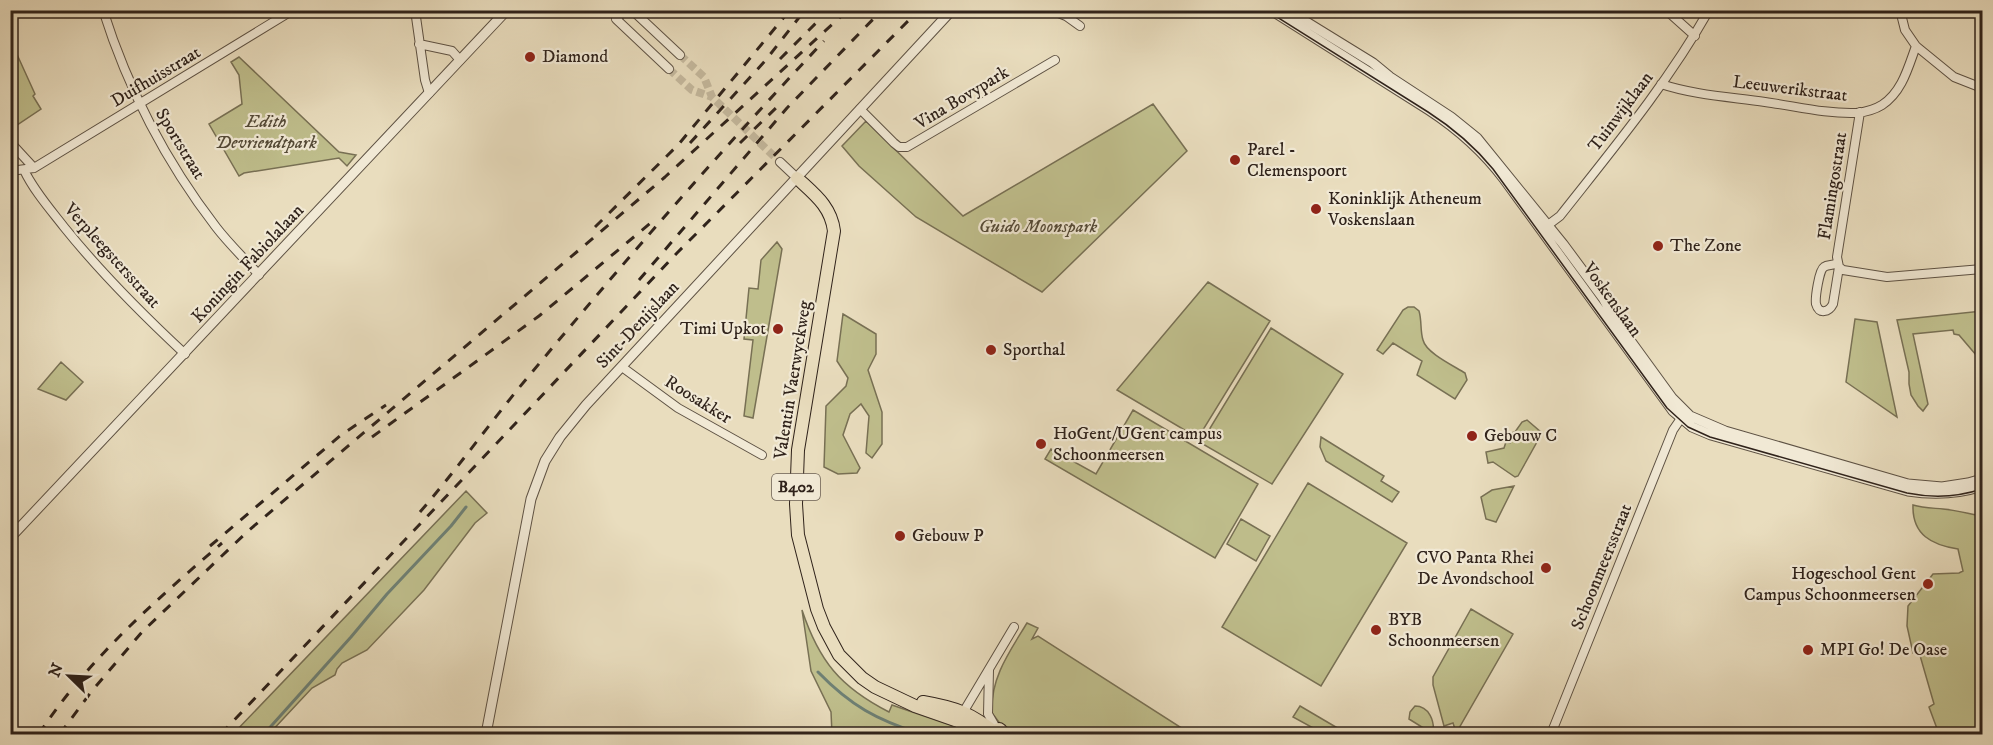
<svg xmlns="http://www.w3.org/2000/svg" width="1993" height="745" font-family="'IM FELL DW Pica',serif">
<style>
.green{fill:#bfbe8c;stroke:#787054;stroke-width:1.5}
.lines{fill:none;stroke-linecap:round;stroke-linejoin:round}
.stream{stroke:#6e7f73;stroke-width:3}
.minor-tunnel{stroke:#c4b89d;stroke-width:8;stroke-dasharray:8 4;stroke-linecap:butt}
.minor-casing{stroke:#5e5244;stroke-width:10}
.tertiary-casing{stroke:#5e5244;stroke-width:11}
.primary-casing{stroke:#30231b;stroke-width:14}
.trunk-casing{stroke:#30231b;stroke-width:16}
.minor{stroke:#f1e9d5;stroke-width:8}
.tertiary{stroke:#f1e9d5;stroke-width:9}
.primary{stroke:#e9ddbe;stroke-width:12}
.trunk{stroke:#e9ddbe;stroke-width:14}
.tram{stroke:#30231b;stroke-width:1.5}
.rail{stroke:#30231b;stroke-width:3;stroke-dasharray:10 10;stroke-linecap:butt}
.poi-dot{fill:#8f2418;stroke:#f1e9d5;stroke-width:2}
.labels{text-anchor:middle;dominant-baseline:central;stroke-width:4.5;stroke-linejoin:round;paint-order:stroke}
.shield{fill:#f1e9d5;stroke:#6a5e53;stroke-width:1.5}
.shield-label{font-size:16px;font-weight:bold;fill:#30231b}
.poi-label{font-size:18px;fill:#30231b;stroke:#f1e9d5;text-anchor:start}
.street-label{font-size:18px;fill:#30231b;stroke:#f1e9d5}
.park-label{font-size:18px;font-style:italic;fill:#544a37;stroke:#f1e9d5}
</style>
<rect width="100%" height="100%" fill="#e9ddbe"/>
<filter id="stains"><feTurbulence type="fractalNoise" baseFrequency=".00333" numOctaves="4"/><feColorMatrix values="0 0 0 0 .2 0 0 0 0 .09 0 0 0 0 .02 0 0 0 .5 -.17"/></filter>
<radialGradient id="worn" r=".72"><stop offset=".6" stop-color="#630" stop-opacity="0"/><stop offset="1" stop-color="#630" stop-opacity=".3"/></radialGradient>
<path class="green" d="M10,39L35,94L33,96L41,109L11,129Z
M239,57L339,152L356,155L347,166L339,158L244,173L239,176L209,124L242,104L239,75L231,62Z
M1153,104L1187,151L1042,292L916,217L859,166L842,146L866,121L963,216Z
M777,242L782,249L753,418L744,416L753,340L744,339L749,288L758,289L761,260Z
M1208,282L1270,321L1198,438L1117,390Z
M1408,307H1414L1419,311C1422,321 1420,331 1423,340C1426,353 1454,366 1465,373L1467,380L1455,399L1417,375L1422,361L1393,343L1383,354L1377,350L1403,310Z
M1982,311V362L1959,335L1954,334L1953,330L1913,334L1928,404L1923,411L1918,406L1911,395L1909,384V372L1897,320Z
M843,314L876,334V354L868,370L882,412V444L872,458L866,453L869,416L861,404L850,414L843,435L860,468L857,473L838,474L824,467L826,406L846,386L848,378L837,361Z
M1855,319L1877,322L1897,417L1846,382Z
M1271,328L1343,374L1272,484L1201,443Z
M61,362L83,382L66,400L38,389Z
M1133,410L1258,484L1215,558L1045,459L1051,449L1096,474Z
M1527,420L1542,433L1518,476L1515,477L1493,462L1488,463L1486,452L1504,448L1506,442L1510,443L1512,439L1508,437L1511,433L1515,432L1522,422Z
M1321,437L1384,476L1381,481L1399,492L1392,502L1326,461L1320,447Z
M1308,483L1407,543L1321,686L1222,627Z
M1514,486L1496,522L1486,519L1481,497L1492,490Z
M466,491L487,513L475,523L424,590L367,650L342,663L337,669L335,675L312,688L269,734H233Z
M1913,505C1923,508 1933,508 1943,509C1955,510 1970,514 1982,516V734H1939L1929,707L1934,704L1919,652L1913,653L1907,626L1908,606L1933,574L1959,573L1963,571L1958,549C1932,545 1912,535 1913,505Z
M1241,519L1270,536L1256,561L1227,544Z
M1471,609L1513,634L1459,728L1455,729L1453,723L1444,726L1433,685V677Z
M802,610C819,661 840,687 889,712L892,705L950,725L963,734H832L831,712L811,671Z
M1027,623L1038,628L1032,639L1038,636L1191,734H1008L992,713C990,678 1010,651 1027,623Z
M1300,706L1346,733L1345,734H1324L1293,717Z
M1415,706C1429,706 1435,721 1433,734L1409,719L1410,712Z"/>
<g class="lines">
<path class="stream" d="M818,672C851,706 877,720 921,734
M264,734L351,637L387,594L451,526L466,507"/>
<path class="minor-tunnel" d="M680,55L704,77L712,97L780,162
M669,69L692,90L712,97"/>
<g class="minor-casing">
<path id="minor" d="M103,10C128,89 166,162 216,227C229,244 245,259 259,275
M415,10L425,80L429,93
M625,10L616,19L669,69
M632,10L680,55
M1051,10L1066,16L1080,26
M1666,10L1695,36
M1900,10L1905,30L1916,46L1954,77L1982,88
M419,44L452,51L460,60
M1661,84C1694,95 1731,97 1765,102C1795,106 1826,114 1856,113C1866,112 1874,110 1882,105C1902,92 1908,68 1916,46
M860,109L894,143L899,147H907L1055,60
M1860,112L1837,257L1839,267L1843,270L1887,277L1982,269
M10,142L34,168
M780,162L797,178
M24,170C34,191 50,209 64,227C101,273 142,314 185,354
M10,171L34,168L293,10
M1548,225L1560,216C1612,150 1667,84 1709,10
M1837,263C1833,266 1828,264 1824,267C1819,270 1815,298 1816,304C1819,315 1829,312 1833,304L1839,267
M622,367L678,408L762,455
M989,670L988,714L999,733
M961,716L1014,627
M1551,734L1673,430L1684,414"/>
</g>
<g class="tertiary-casing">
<path id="tertiary" d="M1271,10L1429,110C1458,129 1483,151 1504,179L1673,411L1692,427L1711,435L1908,491C1933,495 1958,494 1982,486
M1287,10L1373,63L1390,77L1451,117L1477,138L1563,244L1603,298L1616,321L1672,398L1690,416L1725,431L1908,484L1942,487L1968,483L1982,479
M10,538L507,10
M486,734L531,499L545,461L560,437L586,405L952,10"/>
</g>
<g class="primary-casing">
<path id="primary" d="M797,178C814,194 831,206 834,231L798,450L796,504L798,535L817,609L824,627L839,655L862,678L875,687L915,706L958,721L981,734
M923,702C957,708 970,713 997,734"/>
</g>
<g class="trunk-casing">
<path id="trunk" d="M999,730L1003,734"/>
</g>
<use href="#minor" class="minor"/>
<use href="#tertiary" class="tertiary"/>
<use href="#primary" class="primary"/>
<use href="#trunk" class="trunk"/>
<path class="tram" d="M1266,10L1428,112C1453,128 1474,146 1493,169L1667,408L1688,427L1710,437L1907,493C1932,498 1958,497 1982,489"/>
<path class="rail" d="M780,59L829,10
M690,143L765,61L805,10
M740,143L781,103
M595,227L678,145L790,10
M639,280L787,108L882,10
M372,437L539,316L653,221
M420,512C459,467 494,417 533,371C627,258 723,148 824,41
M210,546L341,435L386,405
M39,734C88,659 155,601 222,543
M60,734L91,692L142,632L248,531L665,177L848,10
M221,734L677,253L919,10"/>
</g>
<g class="poi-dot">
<circle cx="530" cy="57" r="6"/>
<circle cx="1235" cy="160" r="6"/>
<circle cx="1316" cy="209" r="6"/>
<circle cx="1658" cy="246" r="6"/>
<circle cx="778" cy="329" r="6"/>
<circle cx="991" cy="350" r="6"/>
<circle cx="1472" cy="436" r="6"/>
<circle cx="1041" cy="444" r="6"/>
<circle cx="900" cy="536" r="6"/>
<circle cx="1546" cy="568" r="6"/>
<circle cx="1928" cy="584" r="6"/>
<circle cx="1376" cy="630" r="6"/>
<circle cx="1808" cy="650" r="6"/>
</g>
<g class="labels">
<rect class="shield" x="772" y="474" width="48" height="26" rx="4.5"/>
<g class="shield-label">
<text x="796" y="487">B402</text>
</g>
<g class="poi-label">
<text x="542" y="57">Diamond</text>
<text x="1247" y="150">Parel -<tspan x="1247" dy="21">Clemenspoort</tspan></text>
<text x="1328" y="199">Koninklijk Atheneum<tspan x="1328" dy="21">Voskenslaan</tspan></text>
<text x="1670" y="246">The Zone</text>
<text x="766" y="329" text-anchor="end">Timi Upkot</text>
<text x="1003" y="350">Sporthal</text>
<text x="1053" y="434">HoGent/UGent campus<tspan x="1053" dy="21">Schoonmeersen</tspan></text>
<text x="1484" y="436">Gebouw C</text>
<text x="912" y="536">Gebouw P</text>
<text x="1534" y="558" text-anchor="end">CVO Panta Rhei<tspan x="1534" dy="21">De Avondschool</tspan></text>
<text x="1916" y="574" text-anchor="end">Hogeschool Gent<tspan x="1916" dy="21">Campus Schoonmeersen</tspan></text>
<text x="1388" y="620">BYB<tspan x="1388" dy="21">Schoonmeersen</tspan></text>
<text x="1820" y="650">MPI Go! De Oase</text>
</g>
<g class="street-label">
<text transform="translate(156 77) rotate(-31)">Duifhuisstraat</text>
<text transform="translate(1790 89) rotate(7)">Leeuwerikstraat</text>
<text transform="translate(962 98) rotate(-31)">Vina Bovypark</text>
<text transform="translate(1621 112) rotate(-53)">Tuinwijklaan</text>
<text transform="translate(180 144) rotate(59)">Sportstraat</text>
<text transform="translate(1833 186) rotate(-81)">Flamingostraat</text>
<text transform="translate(112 256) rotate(48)">Verpleegstersstraat</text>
<text transform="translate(248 264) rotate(-47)">Koningin Fabiolalaan</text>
<text transform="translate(1612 300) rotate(54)">Voskenslaan</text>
<text transform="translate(638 325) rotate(-47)">Sint-Denijslaan</text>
<text transform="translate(793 380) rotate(-81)">Valentin Vaerwyckweg</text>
<text transform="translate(698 400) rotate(32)">Roosakker</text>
<text transform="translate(1602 567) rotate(-68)">Schoonmeersstraat</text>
</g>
<g class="park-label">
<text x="266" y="122">Edith<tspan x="266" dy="21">Devriendtpark</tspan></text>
<text x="1038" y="227">Guido Moonspark</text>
</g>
</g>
<rect width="1993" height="745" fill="none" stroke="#e9ddbe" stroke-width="36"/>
<rect x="12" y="12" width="1969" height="721" fill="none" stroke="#30231b" stroke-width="3"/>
<rect x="18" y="18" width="1957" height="709" fill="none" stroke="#30231b" stroke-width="1.5"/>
<g transform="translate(69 676) rotate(294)" stroke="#f1e9d5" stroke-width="4.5" paint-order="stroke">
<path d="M0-4.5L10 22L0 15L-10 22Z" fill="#30231b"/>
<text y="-9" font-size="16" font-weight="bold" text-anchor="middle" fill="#30231b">N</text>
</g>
<rect width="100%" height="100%" filter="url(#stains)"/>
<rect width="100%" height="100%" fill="url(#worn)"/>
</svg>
